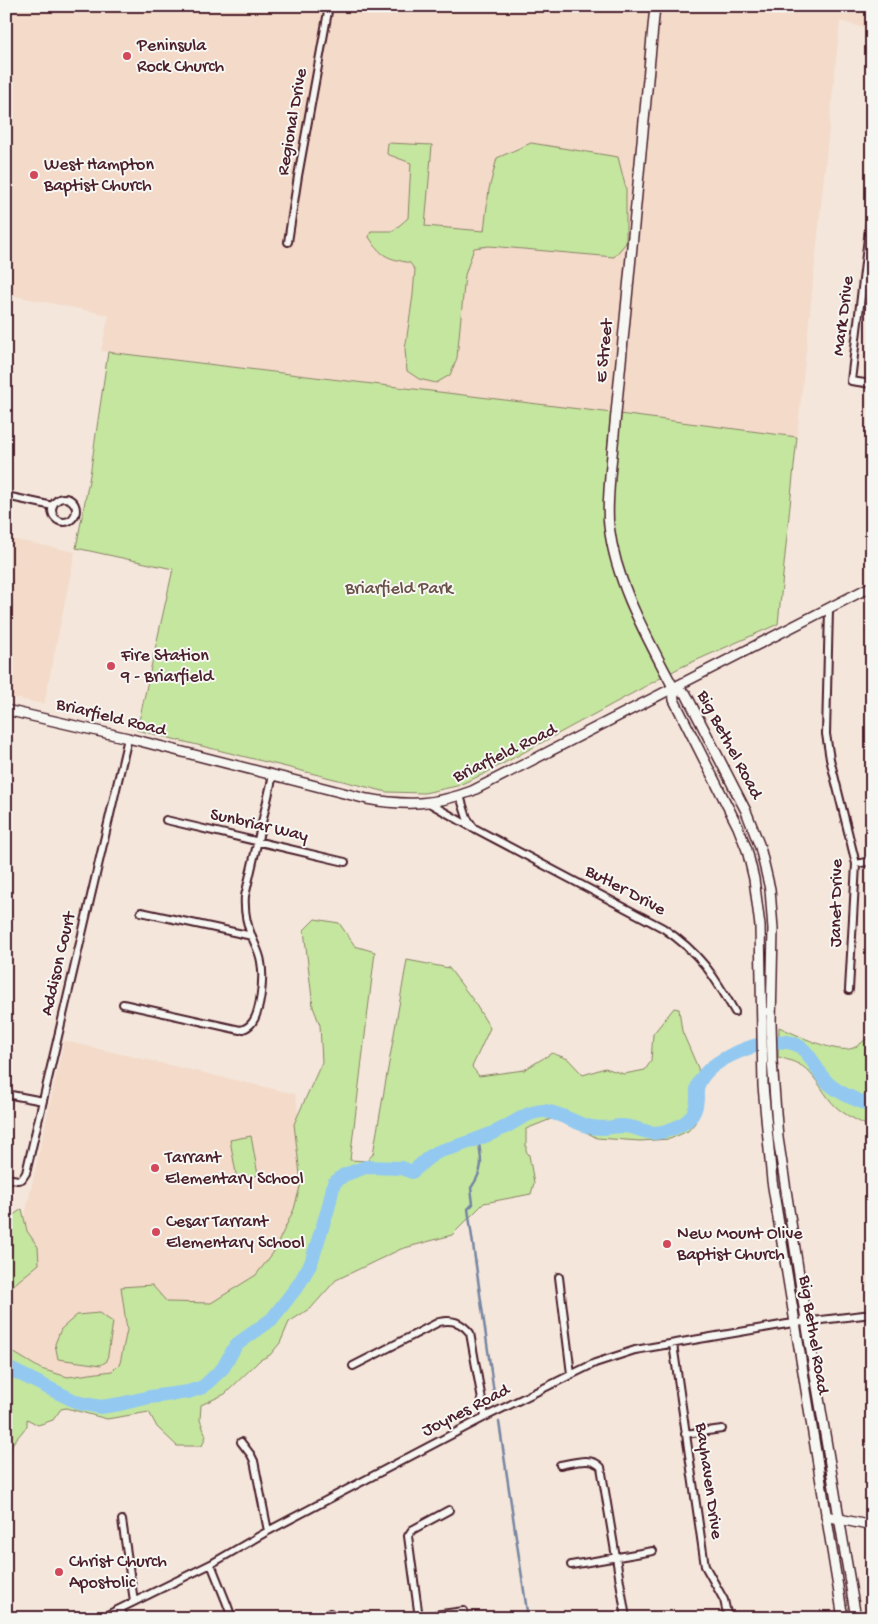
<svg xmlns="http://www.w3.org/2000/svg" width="878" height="1624" font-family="'Gochi Hand',sans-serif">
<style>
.built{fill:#f3dac9}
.green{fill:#c5e69f;stroke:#888265}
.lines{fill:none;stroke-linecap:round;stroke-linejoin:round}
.stream{stroke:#7685a2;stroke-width:2.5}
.river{stroke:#93c9f1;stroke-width:14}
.minor-casing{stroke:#4a1f2b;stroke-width:10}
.tertiary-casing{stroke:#4a1f2b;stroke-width:12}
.secondary-casing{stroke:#4a1f2b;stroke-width:12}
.minor{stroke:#f6f6f2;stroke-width:6}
.tertiary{stroke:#f6f6f2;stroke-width:9}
.secondary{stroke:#f6f6f2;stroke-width:9}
.poi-dot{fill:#d1495b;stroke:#f6f6f2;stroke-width:2}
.labels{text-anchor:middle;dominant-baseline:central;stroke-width:4;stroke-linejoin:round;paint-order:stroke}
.poi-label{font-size:18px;fill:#4a1f2b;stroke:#f6f6f2;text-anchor:start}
.street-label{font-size:18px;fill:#4a1f2b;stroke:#f6f6f2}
.park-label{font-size:18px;fill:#695148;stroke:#f6f6f2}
</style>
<rect width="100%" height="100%" fill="#f4e6da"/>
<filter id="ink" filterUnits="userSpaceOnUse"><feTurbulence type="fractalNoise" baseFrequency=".02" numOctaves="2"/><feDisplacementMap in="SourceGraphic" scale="10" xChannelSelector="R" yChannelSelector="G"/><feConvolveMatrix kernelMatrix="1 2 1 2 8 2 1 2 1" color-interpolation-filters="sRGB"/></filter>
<g filter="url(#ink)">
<path class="built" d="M6,6H872V30L840,21L797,437L604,412L101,351L109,315L6,294Z
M6,538L75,552L44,704L6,696Z
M64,1041L295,1094L308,1171L281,1260L92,1395L6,1349V1301Z"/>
<path class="green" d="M388,143L432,145L425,226L484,231L489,189L497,158L531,143L618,157L626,189V243L614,257L489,246L474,248L465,275L457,358L450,375L436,383L419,379L407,371L405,350L413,295L415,270L410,263C388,258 382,258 369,237L371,231H393L408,218L411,163L387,154Z
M108,352L604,412L797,437L778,624L679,668L484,774L457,786L424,793L387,792L137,730L173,569L76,548L90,475Z
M315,919L339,923L355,946L375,952L350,1160L367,1161L373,1154L407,960L449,968L473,1000L490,1028L472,1067L479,1076L524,1070L552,1053L568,1059L583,1075L605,1068L624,1074L645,1070L651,1061L653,1034L674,1008L679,1009L682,1031L698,1068L701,1095L695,1123L688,1131L670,1139L640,1141L597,1138L569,1123L551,1119L526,1129V1151L529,1155L534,1183L531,1194L484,1203L452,1235L401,1249L336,1280L312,1307L289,1322L280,1343L270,1355L260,1360L225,1394L201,1405L200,1420L206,1436L202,1446H177L157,1427L149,1412L107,1419L66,1408L61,1409L53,1420L38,1425L27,1419V1426L12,1444L8,1476H6V1348L41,1369L68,1377L112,1371L120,1363L127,1330L121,1287L152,1285L167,1302L211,1303L256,1275L273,1253L294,1209L301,1183L294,1124L322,1062L320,1025L313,1007L304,930Z
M779,1027C795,1034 837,1055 853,1048C859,1046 865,1039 872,1035V1129C862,1122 850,1118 841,1111C827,1101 821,1084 809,1072C801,1063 789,1060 778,1057Z
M251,1136L258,1175L237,1179L230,1140Z
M22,1209L27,1231L38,1247L39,1264L6,1291V1220Z
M99,1313L113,1322L107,1361L101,1365L58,1359L55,1344L61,1329L77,1315Z"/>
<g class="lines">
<path class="stream" d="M478,1138C482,1161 484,1169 471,1188L473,1204L468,1209L495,1400
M499,1422L528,1618"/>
<path class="river" d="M6,1367L79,1403L101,1407L120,1404L150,1397L188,1392L203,1387L223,1368L236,1345L272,1319L299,1284L311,1263L328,1209L334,1183L344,1175L366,1167L402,1168L412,1172C420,1166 427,1157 436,1153C441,1150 448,1149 454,1147C469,1142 489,1136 503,1128C516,1122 530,1110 545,1111C560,1113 573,1122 587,1126C599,1130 610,1127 621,1126C641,1126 646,1138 669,1130C685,1125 696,1117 697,1099C697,1092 696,1087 700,1081C712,1058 762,1039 787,1042C811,1045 813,1069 828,1083C840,1094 857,1100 872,1106"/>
<g class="minor-casing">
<path id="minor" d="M872,204L851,381L872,384
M288,242L298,176L329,6
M6,496L53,506
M52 510a12 12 0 1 1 24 0a12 12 0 1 1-24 0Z
M829,609L826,734L830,759L856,864L849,990
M460,796L467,818L474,828L663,928C700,953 713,974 735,1012
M429,803L471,827
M166,820L345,862
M856,864L872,861
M141,912L252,936
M123,1004L240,1030C244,1029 247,1028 250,1025C261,1015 264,977 261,962C260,953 255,945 252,937C246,923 244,910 245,896L273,775
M6,1094L43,1101
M6,1178L18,1180L22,1179L26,1173L128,738
M559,1277L571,1374
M673,1344L705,1566L724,1600L728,1618
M353,1366L439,1322C452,1319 461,1322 470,1333L485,1417
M685,1434L722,1429
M241,1442L251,1455L254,1461L268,1531
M560,1465C573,1463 591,1456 601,1467L626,1618
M122,1520L134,1601
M211,1564L227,1604L232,1618
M571,1565L653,1551
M120,1609L125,1618
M330,1613L331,1618
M419,1617L464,1611
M101,1618L211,1564L268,1531L485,1417L595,1363L635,1350L787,1324L872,1314
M419,1618L408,1536L412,1530L449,1510"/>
</g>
<g class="tertiary-casing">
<path id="tertiary" d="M655,6L610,476C609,493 607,510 609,526C616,584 647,637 673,687
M826,1516L872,1526"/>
</g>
<g class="secondary-casing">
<path id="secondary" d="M673,687L686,694L746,811L760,847L770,889L773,929L771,1022L772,1061L778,1138L808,1333L856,1618
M673,687L674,700L738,827L747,850L754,879L760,926L763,1086L772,1181L843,1618
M6,710L128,738L367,799C406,806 435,805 472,791L872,586"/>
</g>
<use href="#minor" class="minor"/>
<use href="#tertiary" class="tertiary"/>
<use href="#secondary" class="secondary"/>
</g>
</g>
<g class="poi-dot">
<circle cx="127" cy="56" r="5"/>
<circle cx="34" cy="175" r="5"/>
<circle cx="111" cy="666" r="5"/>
<circle cx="155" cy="1168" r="5"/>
<circle cx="156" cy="1232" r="5"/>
<circle cx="667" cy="1244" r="5"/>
<circle cx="59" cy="1572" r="5"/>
</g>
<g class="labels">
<g class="poi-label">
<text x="137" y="46">Peninsula<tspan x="137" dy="21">Rock Church</tspan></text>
<text x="44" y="165">West Hampton<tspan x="44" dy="21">Baptist Church</tspan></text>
<text x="121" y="656">Fire Station<tspan x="121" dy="21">9 - Briarfield</tspan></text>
<text x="165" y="1158">Tarrant<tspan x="165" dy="21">Elementary School</tspan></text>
<text x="166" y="1222">Cesar Tarrant<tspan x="166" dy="21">Elementary School</tspan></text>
<text x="677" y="1234">New Mount Olive<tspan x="677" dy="21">Baptist Church</tspan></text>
<text x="69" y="1562">Christ Church<tspan x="69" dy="21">Apostolic</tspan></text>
</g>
<g class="street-label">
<text transform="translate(293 122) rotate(-80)">Regional Drive</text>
<text transform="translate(844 316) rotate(-83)">Mark Drive</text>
<text transform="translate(605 351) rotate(-84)">E Street</text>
<text transform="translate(111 718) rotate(14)">Briarfield Road</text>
<text transform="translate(729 745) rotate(62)">Big Bethel Road</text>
<text transform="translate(505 754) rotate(-26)">Briarfield Road</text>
<text transform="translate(259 826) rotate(13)">Sunbriar Way</text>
<text transform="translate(625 891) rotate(28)">Butler Drive</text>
<text transform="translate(837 903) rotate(-89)">Janet Drive</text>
<text transform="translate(59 964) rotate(-77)">Addison Court</text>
<text transform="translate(813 1335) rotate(81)">Big Bethel Road</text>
<text transform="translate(466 1411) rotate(-27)">Joynes Road</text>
<text transform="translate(708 1481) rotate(82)">Bayhaven Drive</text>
</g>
<g class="park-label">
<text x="399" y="589">Briarfield Park</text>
</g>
</g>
<rect width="878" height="1624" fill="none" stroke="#f6f6f2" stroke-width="25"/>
<rect x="12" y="12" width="853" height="1599" fill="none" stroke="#4a1f2b" stroke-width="2" filter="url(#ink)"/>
</svg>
